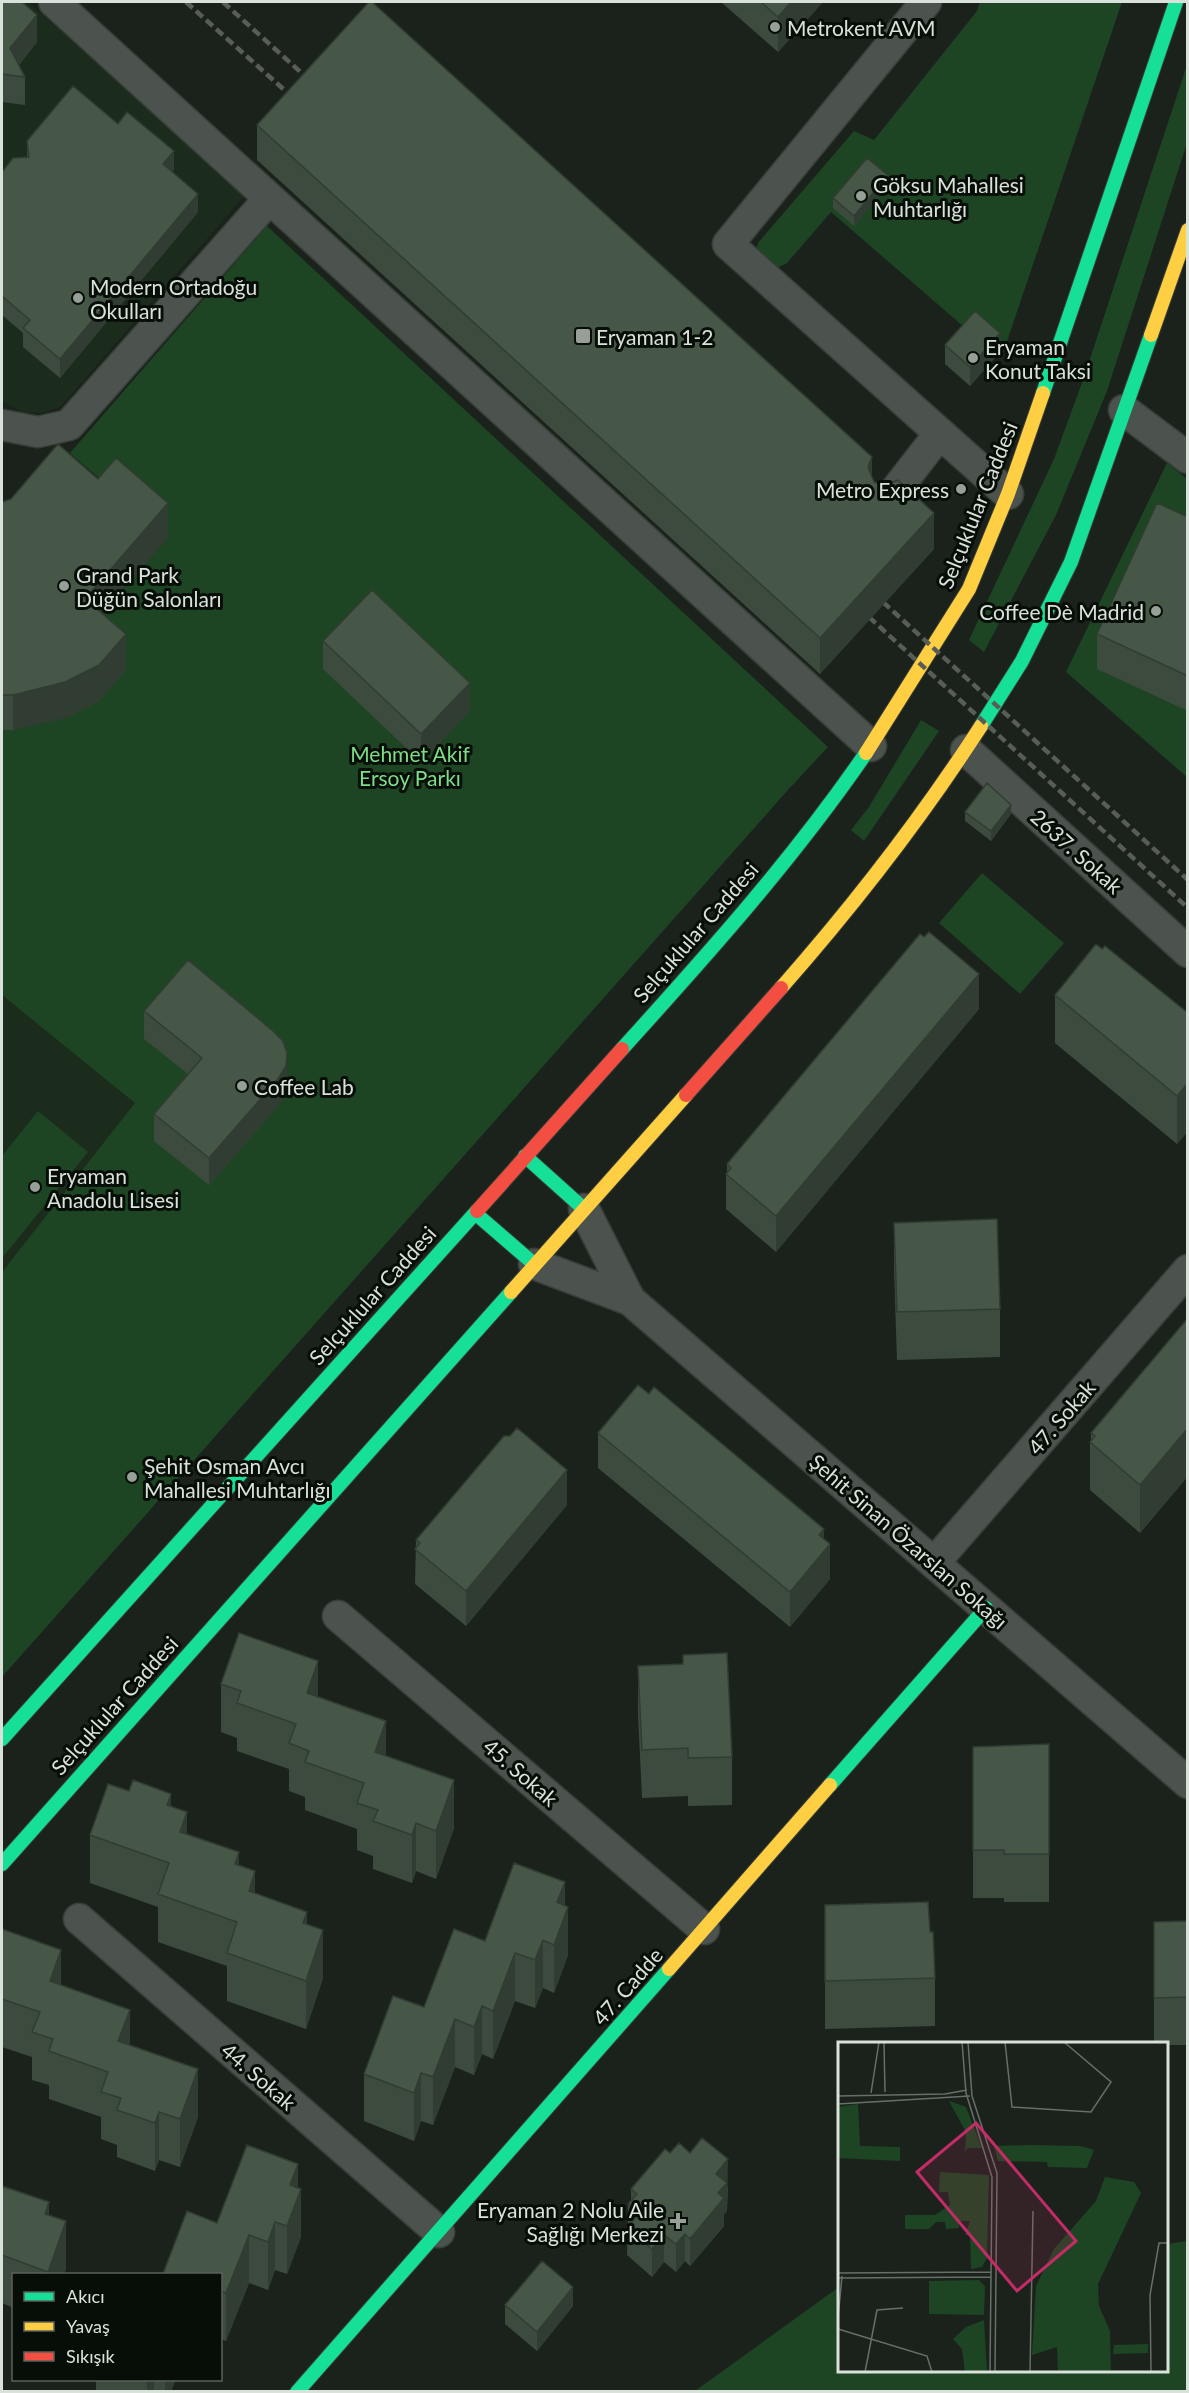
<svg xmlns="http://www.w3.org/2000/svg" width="1189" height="2393" font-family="Lato,sans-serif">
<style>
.built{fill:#1b2c1c}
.green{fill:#1e4523}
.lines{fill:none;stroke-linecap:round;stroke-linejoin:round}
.street-casing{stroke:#383e38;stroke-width:33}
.fast-casing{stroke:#383e38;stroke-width:16}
.slow-casing{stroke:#383e38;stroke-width:16}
.jam-casing{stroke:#383e38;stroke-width:16}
.street{stroke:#4c524d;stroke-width:30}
.fast{stroke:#16e098;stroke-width:14}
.slow{stroke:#ffcf43;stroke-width:14}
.jam{stroke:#f24e42;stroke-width:14}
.rail{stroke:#585d58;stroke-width:4.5;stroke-dasharray:9 4.5;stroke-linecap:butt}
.wall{fill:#3c4b3e}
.shaded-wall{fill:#313d32}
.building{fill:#465748;stroke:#313d32;stroke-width:1.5}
.poi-dot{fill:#969f98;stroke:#070d07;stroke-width:2}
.labels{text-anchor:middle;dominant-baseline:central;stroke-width:6;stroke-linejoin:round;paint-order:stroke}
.poi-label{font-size:21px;fill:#d9e2da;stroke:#070d07;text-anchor:start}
.street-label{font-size:21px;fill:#d9e2da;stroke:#070d07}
.park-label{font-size:21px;fill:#7edd89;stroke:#070d07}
.inset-road{fill:none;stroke:#676f68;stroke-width:1.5}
.view{fill:#c42c68;fill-opacity:0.15;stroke:#c42c68;stroke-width:3}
.inset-edge{fill:none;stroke:#d9e2da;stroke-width:3}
</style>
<rect width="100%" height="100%" fill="#1b221c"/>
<path class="built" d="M2,2H28L245,195L61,406L46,412L24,413L2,401Z
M2,995L136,1103L2,1272Z"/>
<path class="green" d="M980,2H1122L1001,359L831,212L787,263L777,268L756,251L758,243L854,131L874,140L977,11Z
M1187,65V143L1107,391L1056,515L984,652L969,640L1054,459L1083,380Z
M267,226L828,747L787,791L2,1677V1272L135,1103L2,995V730H13L65,718L85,634L168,538L70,453Z
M1167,463L1187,479V777L1066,672Z
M921,720L939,731L864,841L851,830L869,807Z
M982,873L1064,943L1020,994L939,923Z
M38,1111L88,1152L2,1258V1156Z
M1187,2241V2391H695L839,2287L840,2370H1166L1167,2244Z"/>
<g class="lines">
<g class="street-casing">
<path id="street" d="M54,2L871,746
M926,2L728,244L1008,494
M1124,410L1188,458
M2,425L38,432L69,425L269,199
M885,504L940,433
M966,750L1188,952
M534,1264L630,1300L584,1209
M630,1300L1188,1783
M934,1563L1188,1270
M338,1616L704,1929
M79,1919L439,2232"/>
</g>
<g class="fast-casing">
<path id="fast" d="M1043,393L1176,2
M981,726L1022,661L1071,562L1151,335
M622,1049C708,954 794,858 866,753
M525,1156L584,1209
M475,1213L534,1264
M2,1739L477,1211
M830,1785L986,1608
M2,1864L511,1292
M297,2392L669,1969"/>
</g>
<g class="slow-casing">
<path id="slow" d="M1151,335L1188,230
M866,753L969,589L1008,494L1043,393
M781,988C854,905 921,819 981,726
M511,1292L686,1095
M669,1969L830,1785"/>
</g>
<g class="jam-casing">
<path id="jam" d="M686,1095L781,988
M477,1211L622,1049"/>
</g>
<use href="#street" class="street"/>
<use href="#fast" class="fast"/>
<use href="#slow" class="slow"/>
<use href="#jam" class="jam"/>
<path class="rail" d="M186,2L300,104
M223,2L316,86
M873,593L1188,880
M859,608L1188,908"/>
</g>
<path class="wall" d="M2,2L37,42L19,65L25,77V105L2,102Z
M721,2H823L778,52Z
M118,124L174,170L172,172L198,212L60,378L23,347V333L2,315V172L27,157V141Z
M257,125L872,477L874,482L934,549L820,674L257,160Z
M888,185L854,226L833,208V198Z
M945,345L1000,352L970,386L945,364Z
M2,502L168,538L102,614L126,670L99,701L65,718L13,730H2Z
M1188,517V711L1097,669V634Z
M323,641L470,711L421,762L323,669Z
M965,812L1011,814L991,841L965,821Z
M1055,995L1188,1013V1131L1177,1144L1055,1043Z
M979,1009L776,1252L726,1209V1174L727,1172V1164Z
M144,1011L287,1081L286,1094L278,1106L209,1185L154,1141V1114L188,1074L144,1039Z
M894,1223L1000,1309V1357L897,1360L894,1270Z
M1188,1318V1476L1140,1533L1090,1490V1442L1091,1441V1433Z
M598,1433L824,1539L830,1579L790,1627L598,1468Z
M567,1505L466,1626L415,1584L416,1540Z
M683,1655L732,1757V1805L688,1806V1796L642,1798L638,1714V1666L683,1664Z
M221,1684L318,1697L386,1756L454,1828L436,1879L416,1871L412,1883L373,1869V1856L357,1850V1829L305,1810V1797L289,1791V1769L237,1751V1738L221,1732Z
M1049,1744V1902H1004V1898H973V1747Z
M171,1806L187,1835L239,1865L255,1893L307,1925L323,1978L306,2029L227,2001V1966L158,1942V1907L90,1883V1835Z
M565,1905L568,1955L554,1993L543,1988L535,2008L515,2001L493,2059L482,2054L474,2075L455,2067L433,2125L421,2121L414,2141L364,2121V2074L485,1941Z
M825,1905L935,1978V2026L825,2029Z
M1188,1921V2045H1167V2043H1154V1922Z
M2,1929L61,1985L130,2045L198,2117L180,2167L159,2160L155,2171L117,2157V2145L101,2139V2117L49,2099V2085L32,2080V2057L2,2047Z
M670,2153L728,2187L727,2211L724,2214V2226L690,2266L685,2261L676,2272L664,2262L652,2277L627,2255L628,2204L631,2201V2189Z
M2,2186L49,2215L66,2269L64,2274H14V2308L2,2303Z
M298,2187L301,2237L287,2274L275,2270L268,2290L249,2283L226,2341L220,2339V2274L217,2223Z
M505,2305L573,2306L537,2351L505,2324Z
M96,2379H176L171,2391H96Z"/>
<path class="shaded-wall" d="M791,2H823L778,52V17Z
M37,15V42L10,75V48Z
M174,151V170L163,183V164Z
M888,175V185L854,226V216Z
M198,194V212L60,378V359Z
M1000,333V352L970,386V367Z
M872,457V492L868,467Z
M168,503V538L85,634V599Z
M934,513V549L820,674V638Z
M126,634V670L99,701L65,718L13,730V695Z
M470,683V711L421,762V734Z
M1011,805V814L991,841V831Z
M979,974V1009L776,1252V1216Z
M287,1053V1081L286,1094L278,1106L209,1185V1158Z
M1188,1083V1131L1177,1144V1096Z
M1188,1428V1476L1140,1533V1485Z
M567,1470V1505L466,1626V1591Z
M824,1529V1551L830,1544V1579L790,1627V1592L819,1535Z
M318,1661V1709L307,1693Z
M386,1721V1769L375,1752Z
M454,1780V1828L436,1879V1831Z
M171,1794V1842L167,1805Z
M187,1812V1860L180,1832Z
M416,1823V1871L412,1883V1835Z
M239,1852V1900L235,1864Z
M255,1871V1919L249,1891Z
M565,1882V1917L568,1907V1955L554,1993V1945L557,1902Z
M307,1912V1960L303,1923Z
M323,1930V1978L306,2029V1981Z
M543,1940V1988L535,2008V1960Z
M61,1950V1998L50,1981Z
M515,1953V2001L493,2059V2011Z
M482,2006V2054L474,2075V2027Z
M130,2010V2057L118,2041Z
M455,2019V2067L433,2125V2077Z
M198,2069V2117L180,2167V2119Z
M421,2073V2121L414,2141V2093Z
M159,2112V2160L155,2171V2123Z
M728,2159L727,2211L724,2214V2226L690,2266V2239L716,2174Z
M298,2164V2198L301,2189V2237L287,2274V2226L290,2185Z
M49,2202V2250L45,2214Z
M66,2221V2269L64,2274H48V2272Z
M275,2222V2270L268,2290V2242Z
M685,2234V2261L676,2272V2244Z
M249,2235V2283L226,2341V2293Z
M664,2235V2262L652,2277V2249Z
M573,2287V2306L537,2351V2332Z
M147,2379H154V2391H147Z
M165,2379H176L171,2391H165Z"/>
<path class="building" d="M2,2H22L37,15L10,48L25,77L2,74Z
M369,2H372L872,457L868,467L874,482L883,486L898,480L934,513L820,638L257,125Z
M761,2H791L778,17Z
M73,86L118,124L127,112L174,151L163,164L198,194L60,359L23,328L30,320L2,296V172L13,158L29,157L27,141Z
M867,158L888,175L854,216L833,198Z
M975,311L1000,333L970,367L945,345Z
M58,444L98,479L116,458L168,503L85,599L126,634L99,665L65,682L13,695H2V502L11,499Z
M1157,503L1188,517V676L1097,634Z
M372,590L470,683L421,734L323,641Z
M987,783L1011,805L991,831L965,812Z
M929,932L979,974L776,1216L726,1174L731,1168L727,1164L920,934L924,937Z
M1096,944L1102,949L1105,946L1188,1013V1083L1177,1096L1055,995Z
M188,960L273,1031L283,1041L287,1053L286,1066L278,1079L209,1158L154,1114L202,1058L144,1011Z
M997,1219L1000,1309L897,1312L894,1223Z
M1188,1318V1428L1140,1485L1090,1442L1095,1436L1091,1433Z
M638,1385L649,1394L654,1387L824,1529L819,1535L830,1544L790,1592L598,1433Z
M517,1428L567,1470L466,1591L415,1549L420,1543L416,1540L504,1436H510Z
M239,1633L318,1661L307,1693L386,1721L375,1752L454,1780L436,1831L416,1823L412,1835L373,1821L378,1810L357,1803L364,1783L305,1762L309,1751L289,1743L296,1724L237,1703L241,1691L221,1684Z
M727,1653L732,1757L688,1758V1748L642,1750L638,1666L683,1664V1655Z
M1049,1744V1854H1004V1850H973V1747Z
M133,1780L171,1794L167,1805L187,1812L180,1832L239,1852L235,1864L255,1871L249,1891L307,1912L303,1923L323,1930L306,1981L227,1953L237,1922L158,1894L169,1863L90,1835L108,1784L129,1791Z
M514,1863L565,1882L557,1902L568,1907L554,1945L543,1940L535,1960L515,1953L493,2011L482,2006L474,2027L455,2019L433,2077L421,2073L414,2093L364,2074L393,1996L424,2007L454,1929L485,1941Z
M928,1902L930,1932H933L935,1978L825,1981V1905Z
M1188,1921V1997L1154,1998V1922Z
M2,1929L61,1950L50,1981L130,2010L118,2041L198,2069L180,2119L159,2112L155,2123L117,2110L121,2098L101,2092L108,2072L49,2051L53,2039L32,2032L40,2012L2,1999Z
M702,2138L728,2159L716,2174L727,2183L718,2193L724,2198L690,2239L685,2234L676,2244L664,2235L652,2249L627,2228L639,2213L628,2204L637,2194L631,2189L665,2149L670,2153L679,2143L690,2153Z
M247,2145L298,2164L290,2185L301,2189L287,2226L275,2222L268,2242L249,2235L226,2293L220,2291V2274H163L187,2211L217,2223Z
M2,2186L49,2202L45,2214L66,2221L48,2272L2,2255Z
M542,2261L573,2287L537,2332L505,2305Z"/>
<g class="poi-dot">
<circle cx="775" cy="27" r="6"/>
<circle cx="861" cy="196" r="6"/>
<circle cx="78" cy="298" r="6"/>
<rect x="575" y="328" width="16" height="16" rx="3"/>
<circle cx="973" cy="358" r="6"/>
<circle cx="961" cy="489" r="6"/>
<circle cx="64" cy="586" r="6"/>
<circle cx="1156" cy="611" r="6"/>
<circle cx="242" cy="1086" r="6"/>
<circle cx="35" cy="1187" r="6"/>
<circle cx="132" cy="1477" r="6"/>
<path d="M675 2212h6v6h6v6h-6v6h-6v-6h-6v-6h6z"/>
</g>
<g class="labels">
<g class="poi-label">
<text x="787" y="27">Metrokent AVM</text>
<text x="873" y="184">Göksu Mahallesi<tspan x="873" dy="24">Muhtarlığı</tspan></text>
<text x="90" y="286">Modern Ortadoğu<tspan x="90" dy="24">Okulları</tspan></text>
<text x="596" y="336">Eryaman 1-2</text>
<text x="985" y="346">Eryaman<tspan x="985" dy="24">Konut Taksi</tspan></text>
<text x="949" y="489" text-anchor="end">Metro Express</text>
<text x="76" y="574">Grand Park<tspan x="76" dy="24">Düğün Salonları</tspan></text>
<text x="1144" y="611" text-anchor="end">Coffee Dè Madrid</text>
<text x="254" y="1086">Coffee Lab</text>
<text x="47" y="1175">Eryaman<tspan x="47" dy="24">Anadolu Lisesi</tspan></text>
<text x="144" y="1465">Şehit Osman Avcı<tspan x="144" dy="24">Mahallesi Muhtarlığı</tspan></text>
<text x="664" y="2209" text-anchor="end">Eryaman 2 Nolu Aile<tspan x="664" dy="24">Sağlığı Merkezi</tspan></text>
</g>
<g class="street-label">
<text transform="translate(977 505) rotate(-68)">Selçuklular Caddesi</text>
<text transform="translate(1077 851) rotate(42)">2637. Sokak</text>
<text transform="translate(695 932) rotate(-49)">Selçuklular Caddesi</text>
<text transform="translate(372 1295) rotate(-48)">Selçuklular Caddesi</text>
<text transform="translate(1061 1417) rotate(-49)">47. Sokak</text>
<text transform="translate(909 1541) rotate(41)">Şehit Sinan Özarslan Sokağı</text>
<text transform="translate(114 1705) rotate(-48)">Selçuklular Caddesi</text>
<text transform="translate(521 1772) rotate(41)">45. Sokak</text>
<text transform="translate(627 1986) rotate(-49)">47. Cadde</text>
<text transform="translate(259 2076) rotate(41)">44. Sokak</text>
</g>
<g class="park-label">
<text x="410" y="753">Mehmet Akif<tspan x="410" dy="24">Ersoy Parkı</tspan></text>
</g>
</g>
<g transform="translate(838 2042)">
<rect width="330" height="330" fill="#1b221c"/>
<path d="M111,59L128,65L144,106H129L127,111L128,90ZM20,62L22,104L62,105V119L0,116V65ZM192,103L242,104L256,108L249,126L210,125L209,120L160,119L156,104ZM102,130L151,133L149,216L144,225L133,227L132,193H127L132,179H121V186L108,187L107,180H98L91,187H67V173H97L112,163L110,150H101ZM267,135L296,140L303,151L260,242L261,264L272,289L273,330H220L219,305L194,313L198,244L216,207L258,159ZM141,238L147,244L146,273L91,272V239ZM146,278L149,330H127L124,307L115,297L128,285ZM310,302V311L275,312L276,303Z" fill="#1e4523"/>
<path class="inset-road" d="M46,0L47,50M124,0L128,51L154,135L152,330M130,0L134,54L159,131L157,330M167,0L174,65L253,70L273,40L226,0M33,51L41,0M0,54L107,52L129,48M0,62L132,54M0,231L153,230M0,236L153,235M0,276L4,234M0,287L89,314L94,330M27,330L39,268L65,266M192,330L195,169M313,330L312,253L321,201H330"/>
<path class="view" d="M138,81L238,199L179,249L79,130Z"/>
<rect width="330" height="330" class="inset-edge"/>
</g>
<rect width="1189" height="2393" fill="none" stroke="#d9e2da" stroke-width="6"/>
<rect x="12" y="2273" width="210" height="108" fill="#070d07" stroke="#5b625b" stroke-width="1.5"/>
<rect x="24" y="2292" width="30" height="9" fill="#16e098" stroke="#5b625b" stroke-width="1.5"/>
<text x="66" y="2303" font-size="18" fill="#d9e2da">Akıcı</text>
<rect x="24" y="2322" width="30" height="9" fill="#ffcf43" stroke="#5b625b" stroke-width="1.5"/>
<text x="66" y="2333" font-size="18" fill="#d9e2da">Yavaş</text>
<rect x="24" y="2352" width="30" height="9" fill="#f24e42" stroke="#5b625b" stroke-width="1.5"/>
<text x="66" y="2363" font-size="18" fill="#d9e2da">Sıkışık</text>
</svg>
